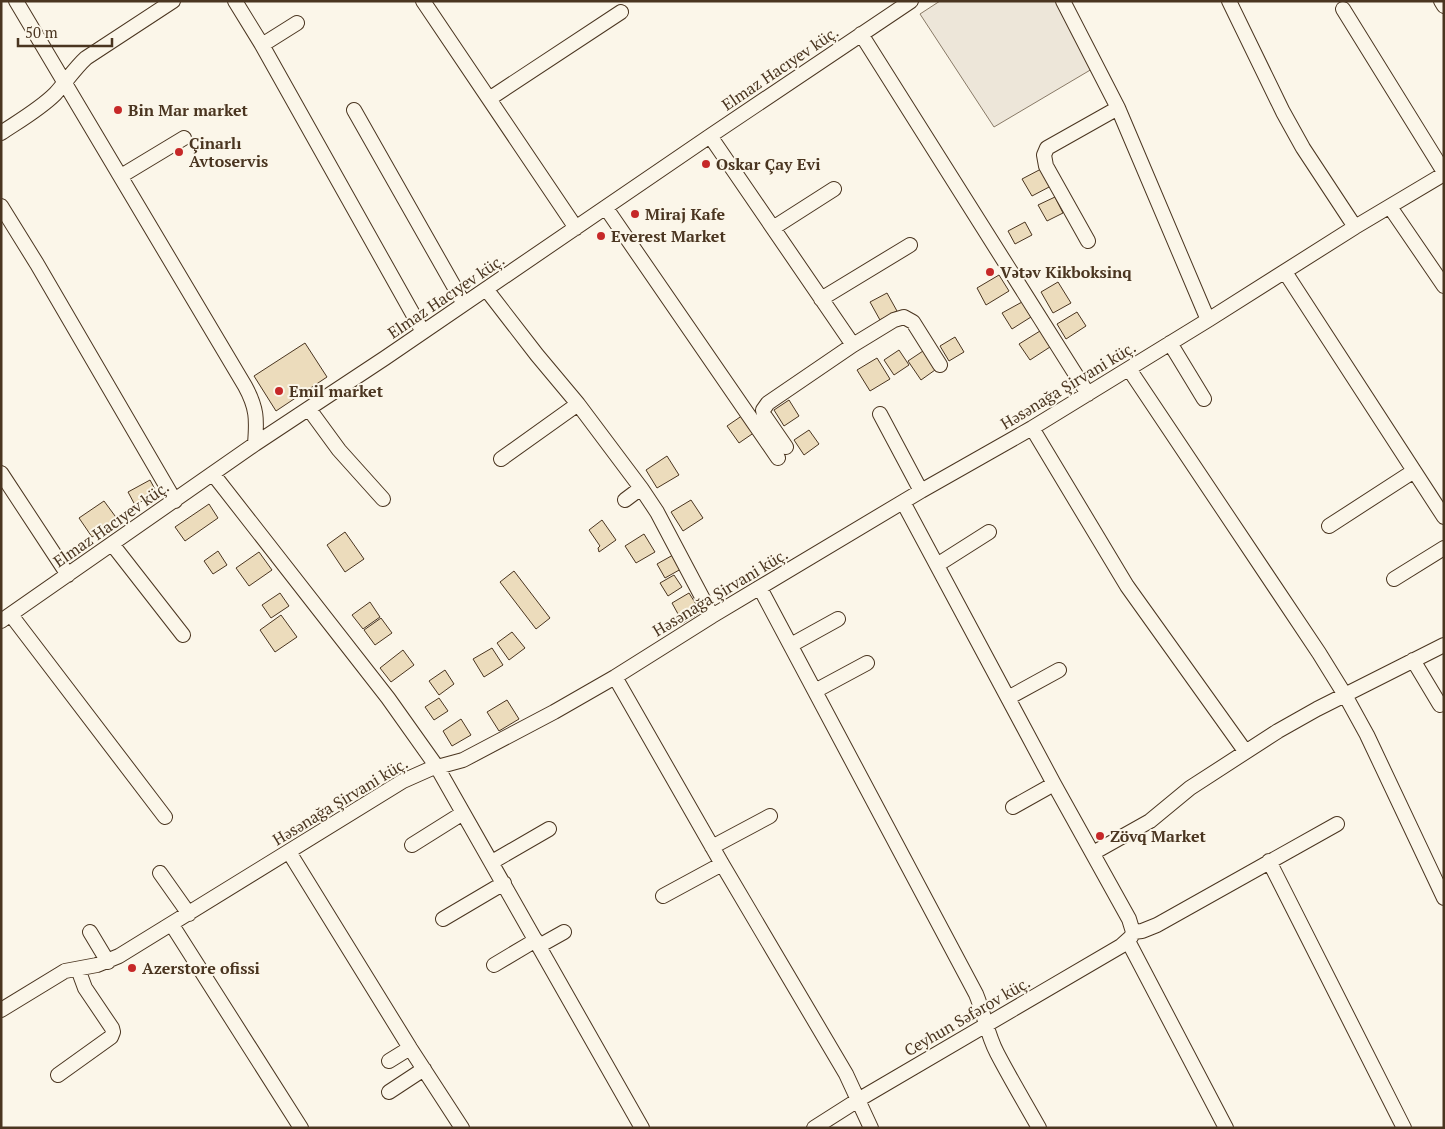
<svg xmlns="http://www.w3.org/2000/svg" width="1445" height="1129" font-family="'PT Serif',serif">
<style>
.green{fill:#ede6d9;stroke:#887966}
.building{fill:#ecdcbc;stroke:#4a3520}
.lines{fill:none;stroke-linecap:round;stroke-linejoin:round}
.minor-casing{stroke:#4a3520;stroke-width:16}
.minor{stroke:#fbf6e9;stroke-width:14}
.poi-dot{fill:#c62828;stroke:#fbf6e9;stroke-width:2}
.labels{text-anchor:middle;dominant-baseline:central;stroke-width:4;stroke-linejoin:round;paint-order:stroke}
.street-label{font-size:16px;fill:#4a3520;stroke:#fbf6e9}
.poi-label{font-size:16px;font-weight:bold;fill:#4a3520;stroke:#fbf6e9;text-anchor:start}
</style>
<rect width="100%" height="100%" fill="#fbf6e9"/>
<path class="green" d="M940,1H1059L1092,69L994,127L920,14Z"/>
<path class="building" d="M1041,169L1051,186L1032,196L1022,179Z
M1055,197L1063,213L1047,221L1038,205Z
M1025,222L1032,235L1015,244L1008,231Z
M999,275L1009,291L986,305L977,288Z
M1058,282L1071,303L1053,313L1041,292Z
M887,293L897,311L880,320L870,302Z
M1022,302L1031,317L1012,329L1002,313Z
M1077,312L1086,326L1066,339L1057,324Z
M1040,331L1050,347L1030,360L1019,344Z
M955,337L964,352L949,361L940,346Z
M305,343L327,377L276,411L254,376Z
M899,350L909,365L894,375L884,360Z
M923,351L935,370L921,380L908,361Z
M877,358L890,379L870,391L857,370Z
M789,400L799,416L784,426L774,410Z
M743,415L755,432L739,443L727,426Z
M809,430L819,444L804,455L794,440Z
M667,456L679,475L657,488L646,470Z
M150,480L157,493L135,505L128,492Z
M691,500L703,518L683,531L671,512Z
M104,501L118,520L92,537L79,518Z
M209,504L218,518L185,541L175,527Z
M602,520L616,540L599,552L598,548L600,546L589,530Z
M345,532L364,559L345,572L327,545Z
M644,534L655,552L636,563L625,546Z
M218,551L227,565L213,574L204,561Z
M259,552L272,570L249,586L236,568Z
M673,555L681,569L665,578L657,564Z
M514,571L550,618L536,629L500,582Z
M674,575L682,587L668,596L660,583Z
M280,593L289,606L271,618L262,605Z
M689,593L701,612L683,623L672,603Z
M370,602L380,617L363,629L352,615Z
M281,615L297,637L275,652L260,630Z
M381,618L392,633L375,645L364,630Z
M512,632L525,648L509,660L497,643Z
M492,648L503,665L484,677L473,659Z
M403,650L414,665L391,682L380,668Z
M445,670L454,684L439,695L429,681Z
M439,698L448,711L434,720L425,707Z
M507,700L519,719L499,731L487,712Z
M461,719L471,735L452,746L443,731Z"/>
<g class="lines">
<g class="minor-casing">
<path id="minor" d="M16,1L245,386C257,408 257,419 255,444
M235,1L262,45L423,332
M423,1L576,228
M1063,1L1118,108L1208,320
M1229,1L1283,112L1303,148L1355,227
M1441,1L1444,6
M1343,9L1444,172
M861,34L1088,394
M262,45L297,23
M489,99L621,12
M354,110L464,304
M1,133C19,121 40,109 55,94C66,82 74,69 86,58L173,1
M710,136L853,345
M121,176L184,138
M1,206L37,264L175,501
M1390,207L1444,286
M606,208L778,458
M773,228L834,189
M1088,241L1046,166L1044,155L1047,148L1118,108
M1285,272L1444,517
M486,289L537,355L578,404L641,488L657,512L712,616
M821,299L910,245
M1170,343L1204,399
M1129,369L1319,653L1345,695L1367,735L1444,898
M309,409L339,450L383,499
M880,414L921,491
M1032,428L1127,586L1245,751
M786,447L764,415L763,410L768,403L853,345L894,320L904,317L913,322L940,365
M501,459L578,404
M1,473L68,575
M213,474L388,698L437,767L642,1128
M625,500L641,488
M903,502L1054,784L1129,919L1133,932
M1329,526L1414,471
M112,544L183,635
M937,565L989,532
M1394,579L1444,548
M760,588L976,994C984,1013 987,1034 997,1053C1010,1078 1025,1103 1039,1128
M11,615L165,817
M1,621L255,444L385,358L710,136L911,1
M791,645L838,619
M1413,660L1440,705
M615,677L722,864L846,1074L871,1128
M815,691L867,663
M1008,698L1059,670
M1013,807L1054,784
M412,845L463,813
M712,847L770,816
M289,852L410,1048L462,1128
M1093,853L1150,821L1190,788L1278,731L1317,709L1444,645
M1269,861L1404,1128
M492,862L549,829
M160,873L189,914
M663,896L722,864
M443,919L504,883
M172,925L301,1128
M90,932L108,962
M1133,932L1142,931L1157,925L1337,824
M1128,941L1226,1128
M539,946L564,932
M494,965L536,940
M1,1010L65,971L97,965L119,956L403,781L430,769L463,760L554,712L615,677L712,616L921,491L1032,428L1208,320L1355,227L1444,174
M389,1061L410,1048
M58,1075L111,1037L113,1032L112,1028L85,988L78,969
M389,1092L424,1069
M814,1128L858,1100L1121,946L1131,937L1133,932"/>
</g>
<use href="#minor" class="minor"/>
</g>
<g class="poi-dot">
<circle cx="118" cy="110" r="5"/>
<circle cx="179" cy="152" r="5"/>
<circle cx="706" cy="164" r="5"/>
<circle cx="635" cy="214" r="5"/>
<circle cx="601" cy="236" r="5"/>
<circle cx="990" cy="272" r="5"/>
<circle cx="279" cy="391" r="5"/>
<circle cx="1100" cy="836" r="5"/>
<circle cx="132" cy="968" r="5"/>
</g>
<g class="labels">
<g class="street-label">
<text transform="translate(780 68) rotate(-34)">Elmaz Hacıyev küç.</text>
<text transform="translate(446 296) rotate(-34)">Elmaz Hacıyev küç.</text>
<text transform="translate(1068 385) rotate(-31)">Həsənağa Şirvani küç.</text>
<text transform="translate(111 524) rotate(-35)">Elmaz Hacıyev küç.</text>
<text transform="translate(720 592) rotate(-31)">Həsənağa Şirvani küç.</text>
<text transform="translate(340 801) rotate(-31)">Həsənağa Şirvani küç.</text>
<text transform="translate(967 1016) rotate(-30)">Ceyhun Səfərov küç.</text>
</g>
<g class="poi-label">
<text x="128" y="110">Bin Mar market</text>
<text x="189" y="143">Çinarlı<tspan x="189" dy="18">Avtoservis</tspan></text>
<text x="716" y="164">Oskar Çay Evi</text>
<text x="645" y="214">Miraj Kafe</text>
<text x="611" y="236">Everest Market</text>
<text x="1000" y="272">Vətəv Kikboksinq</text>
<text x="289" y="391">Emil market</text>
<text x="1110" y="836">Zövq Market</text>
<text x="142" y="968">Azerstore ofissi</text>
</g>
</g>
<rect width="1445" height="1129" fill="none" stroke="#4a3520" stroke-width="5"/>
<path d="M18 38v8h94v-8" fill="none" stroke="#4a3520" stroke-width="2.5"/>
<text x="25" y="38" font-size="15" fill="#4a3520" stroke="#fbf6e9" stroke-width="4" paint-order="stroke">50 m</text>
</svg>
